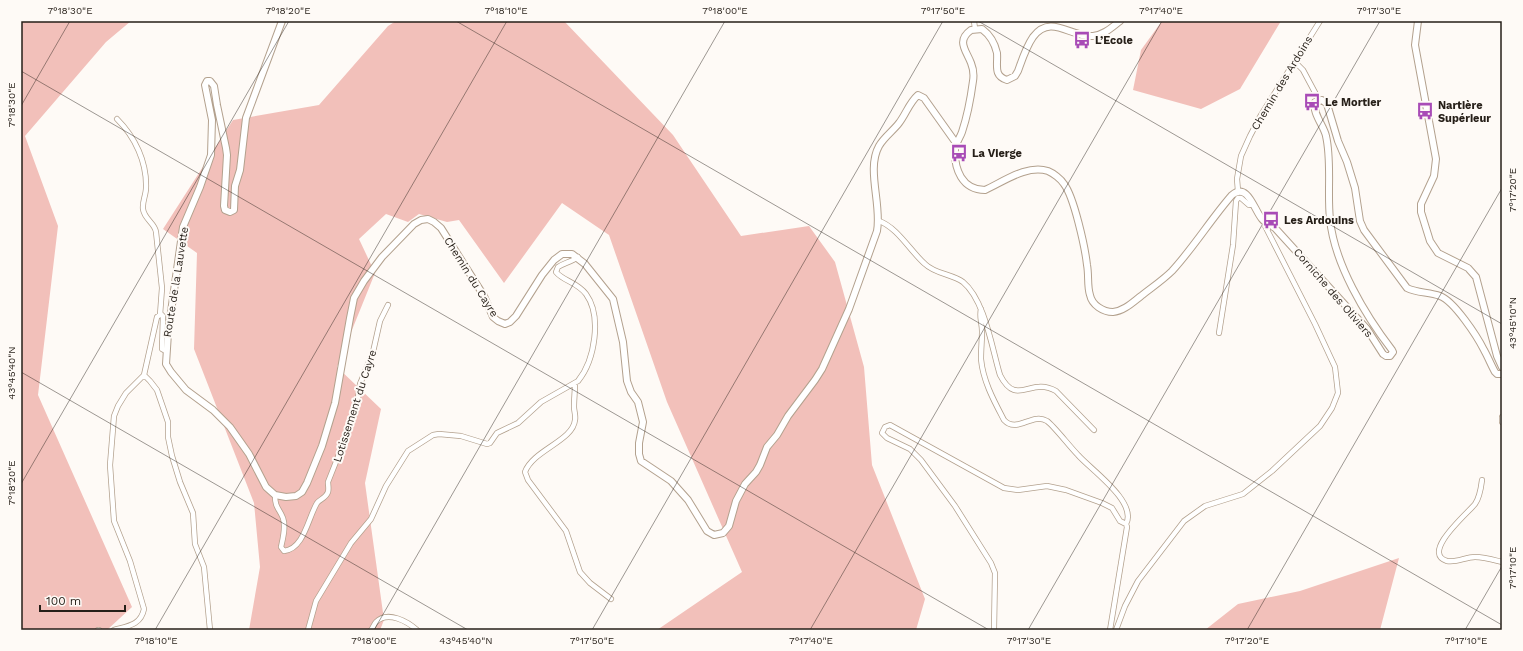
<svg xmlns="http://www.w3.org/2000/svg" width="1523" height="651" font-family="'Work Sans',sans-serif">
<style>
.green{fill:#f2c0ba}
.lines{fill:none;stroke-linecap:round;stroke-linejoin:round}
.street-casing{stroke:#b3a18e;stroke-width:6}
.secondary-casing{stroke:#b3a18e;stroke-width:8}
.street{stroke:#fff;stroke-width:4.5}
.secondary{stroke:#fff;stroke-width:6}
.ticks{fill:none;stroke:#261f18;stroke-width:1;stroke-opacity:0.45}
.labels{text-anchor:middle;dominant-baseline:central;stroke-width:4;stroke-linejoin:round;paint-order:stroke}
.poi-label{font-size:11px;font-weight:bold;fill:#261f18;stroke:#fefaf6;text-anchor:start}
.street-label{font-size:11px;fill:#261f18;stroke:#fefaf6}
.neatline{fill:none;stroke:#261f18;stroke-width:1.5}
.ticks-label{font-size:10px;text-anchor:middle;fill:#261f18}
</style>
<rect width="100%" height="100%" fill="#fefaf6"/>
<path class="green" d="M21,21H131L106,42L25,136L58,226L38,395L132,607L107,630H21Z
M396,21H564L673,135L741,236L809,226L835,262L864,367L872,465L925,599L916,630H657L742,572L667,402L609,235L562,203L504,283L459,220L447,222L419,214L408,222L386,214L359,239L375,273L337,367L381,409L365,483L384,620L380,630H249L260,567L254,503L194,349L197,253L163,229L233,120L319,105L388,26Z
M1162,21H1281L1240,89L1201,109L1133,90L1141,50Z
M1399,558L1380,630H1205L1238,604L1300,591Z"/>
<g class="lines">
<g class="street-casing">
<path id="street" d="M974,21L975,29
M1295,62L1303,70L1319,100
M117,119C135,137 147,162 146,188C146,195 142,202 143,209C144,219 155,223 156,232L162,288L160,315
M1238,191L1237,179L1241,156L1250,136L1261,115L1320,21
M879,221C897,227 911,252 925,264C935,274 952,274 963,282C985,300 992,349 1000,375C1017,408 1030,376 1056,391L1094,430
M981,309C979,317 982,323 982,331C982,340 981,349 981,359C983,381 994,401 1004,420C1017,434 1032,412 1047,421C1054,426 1070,447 1078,455C1090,469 1138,502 1126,524L1127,527L1110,630
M1219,333L1233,245L1236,201L1238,198H1241L1249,205L1253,204
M144,375L150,381L157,390L168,422V437L172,456L180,482L193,513L195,544L204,567L210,630
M575,383C575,391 574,399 574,407C574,411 576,416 575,420C573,441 533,450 525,472L528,480L566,531L580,572L590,583L611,599
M1502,417V422
M1482,480C1481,488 1480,497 1475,504C1469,512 1420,553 1447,561C1456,563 1466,557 1475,557C1484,557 1494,560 1502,562
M275,495C275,508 279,508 283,518C286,527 283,538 281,547L284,551C304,549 308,518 317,503C320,499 326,498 328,492C329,489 328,485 328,482L349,429L357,405L360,384L373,352L380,321L388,305
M98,630H99
M114,630C128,626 141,625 144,609L130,561L114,521L110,465L114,416L118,406L126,393L144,375L157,317L161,314L163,316L162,349L166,351
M308,630L316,601L351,543L371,519L386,486L408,451L433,435L439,434L461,436L487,444L490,443L497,433L518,423L541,402L578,381C595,360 602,316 586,294C577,282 563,281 556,272L558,267C564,263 571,262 578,257
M371,630C373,628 374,624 376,622C388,610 408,622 417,630
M994,630L995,573L991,563L955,506L921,460L910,449L887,438L882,433L885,427L890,425L1004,488L1018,490L1047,486L1066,490L1102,503L1112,508L1120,521L1126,524
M1116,630L1125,606L1138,581L1184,521L1205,506L1243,494L1272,471L1320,426L1332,408L1338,393L1335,367L1315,324L1265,226L1267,223"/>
</g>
<g class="secondary-casing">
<path id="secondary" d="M282,21L246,118L240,170L235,186L234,210L230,212L225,210L224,206L227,155L226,148L217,105L214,86L210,81H207L205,85L212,120L211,155L200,187L183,227L168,333L166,364L171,372L186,390L213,410L230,427L249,454L266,487L275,495L286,497L296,496L302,492L307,483L322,446L335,403L350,318L354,298L364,281L382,257L414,224L421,220L428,219L434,222L441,228L484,296L493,317L498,321L505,324L510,322L516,316L542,275L554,260L562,254H572L585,264L613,299L623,342L627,381L631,392L638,402L643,422L639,443V454L641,461L671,481L688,500L707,531L714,535L723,533L729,526L736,501L745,484L756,472L760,465L767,447L777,435L788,416L815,380L822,369L849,309L877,231C882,205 866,169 879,146C884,137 893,131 899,123C906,114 909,103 918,95L924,98L956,143
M1120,21C1112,27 1104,35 1093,36C1071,38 1051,13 1033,37C1026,47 1022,60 1018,71L1015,76L1007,80C993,76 998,65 997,53C995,44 990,35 982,29L971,30C956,41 966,50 971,63C973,68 974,75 973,81C971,96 967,117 962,132C960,138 956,142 955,149C954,169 962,190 985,190C1003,182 1027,164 1048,171C1053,173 1061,179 1064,184C1074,197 1085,247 1087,265C1089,275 1087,286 1090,295C1092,305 1103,312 1113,312C1124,311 1133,302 1141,296C1151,288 1163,280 1172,271C1194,247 1211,219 1232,195C1248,182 1254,210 1262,219C1265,223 1271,225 1275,228L1367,329L1383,354L1386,356H1390L1393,352L1392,350C1365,315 1334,263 1330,219C1327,193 1332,162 1326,136C1324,126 1312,113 1315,102L1322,100L1327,104L1338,141L1347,162L1355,188L1360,221L1364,230L1407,288C1417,293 1429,292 1440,296C1454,301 1477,336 1484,350C1488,357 1491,365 1495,372L1497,374H1502
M1418,21L1415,45L1436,159L1434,176L1421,204V212L1430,241L1438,253L1468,268L1476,277L1497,356L1502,367"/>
</g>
<use href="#street" class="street"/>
<use href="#secondary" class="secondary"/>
</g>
<path class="ticks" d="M456,21L1502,625M978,21L1502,324M1499,21L1502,23M21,71L989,630M21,106L70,21M21,372L468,630M21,484L289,21M155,630L507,21M374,630L725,21M592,630L943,21M810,630L1162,21M1028,630L1380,21M1247,630L1502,188M1465,630L1502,566"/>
<defs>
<g id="bus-bare" transform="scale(1.38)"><path d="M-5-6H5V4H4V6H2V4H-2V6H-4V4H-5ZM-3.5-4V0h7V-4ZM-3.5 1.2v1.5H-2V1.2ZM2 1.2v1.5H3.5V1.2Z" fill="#a84bb6" stroke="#fefaf6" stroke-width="2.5" paint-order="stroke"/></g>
</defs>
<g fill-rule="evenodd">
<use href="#bus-bare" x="1082" y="40"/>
<use href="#bus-bare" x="1312" y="102"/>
<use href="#bus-bare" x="1425" y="111"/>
<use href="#bus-bare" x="959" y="153"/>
<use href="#bus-bare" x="1271" y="220"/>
</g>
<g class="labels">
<g class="poi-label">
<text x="1095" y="40">L’Ecole</text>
<text x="1325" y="102">Le Mortier</text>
<text x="1438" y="105">Nartière<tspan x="1438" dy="13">Supérieur</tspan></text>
<text x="972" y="153">La Vierge</text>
<text x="1284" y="220">Les Ardouins</text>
</g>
<g class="street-label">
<text transform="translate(1282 83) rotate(-59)">Chemin des Ardoins</text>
<text transform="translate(471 277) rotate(58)">Chemin du Cayre</text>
<text transform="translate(176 282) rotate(-81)">Route de la Lauvette</text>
<text transform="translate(1333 293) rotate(49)">Corniche des Oliviers</text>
<text transform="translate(355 406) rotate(-72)">Lotissement du Cayre</text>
</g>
</g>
<rect width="1523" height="651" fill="none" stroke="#fefaf6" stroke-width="44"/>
<path d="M40 605v6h85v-6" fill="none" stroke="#261f18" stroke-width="2"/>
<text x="46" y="605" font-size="12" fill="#261f18" stroke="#fefaf6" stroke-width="3" paint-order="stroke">100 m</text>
<rect x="22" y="22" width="1479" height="607" class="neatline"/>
<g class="ticks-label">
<text x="70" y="14">7°18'30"E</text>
<text x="288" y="14">7°18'20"E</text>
<text x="506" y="14">7°18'10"E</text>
<text x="725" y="14">7°18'00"E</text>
<text x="943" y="14">7°17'50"E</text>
<text x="1161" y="14">7°17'40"E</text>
<text x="1379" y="14">7°17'30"E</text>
<text transform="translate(11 105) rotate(-90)" y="4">7°18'30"E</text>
<text transform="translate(1512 190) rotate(-90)" y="4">7°17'20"E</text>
<text transform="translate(1512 323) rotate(-90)" y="4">43°45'10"N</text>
<text transform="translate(11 373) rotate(-90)" y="4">43°45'40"N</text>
<text transform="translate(11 483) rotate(-90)" y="4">7°18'20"E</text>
<text transform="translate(1512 568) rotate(-90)" y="4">7°17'10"E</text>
<text x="156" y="644">7°18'10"E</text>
<text x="374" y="644">7°18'00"E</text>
<text x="466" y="644">43°45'40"N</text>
<text x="592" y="644">7°17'50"E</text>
<text x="811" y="644">7°17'40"E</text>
<text x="1029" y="644">7°17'30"E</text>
<text x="1247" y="644">7°17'20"E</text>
<text x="1466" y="644">7°17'10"E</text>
</g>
</svg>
